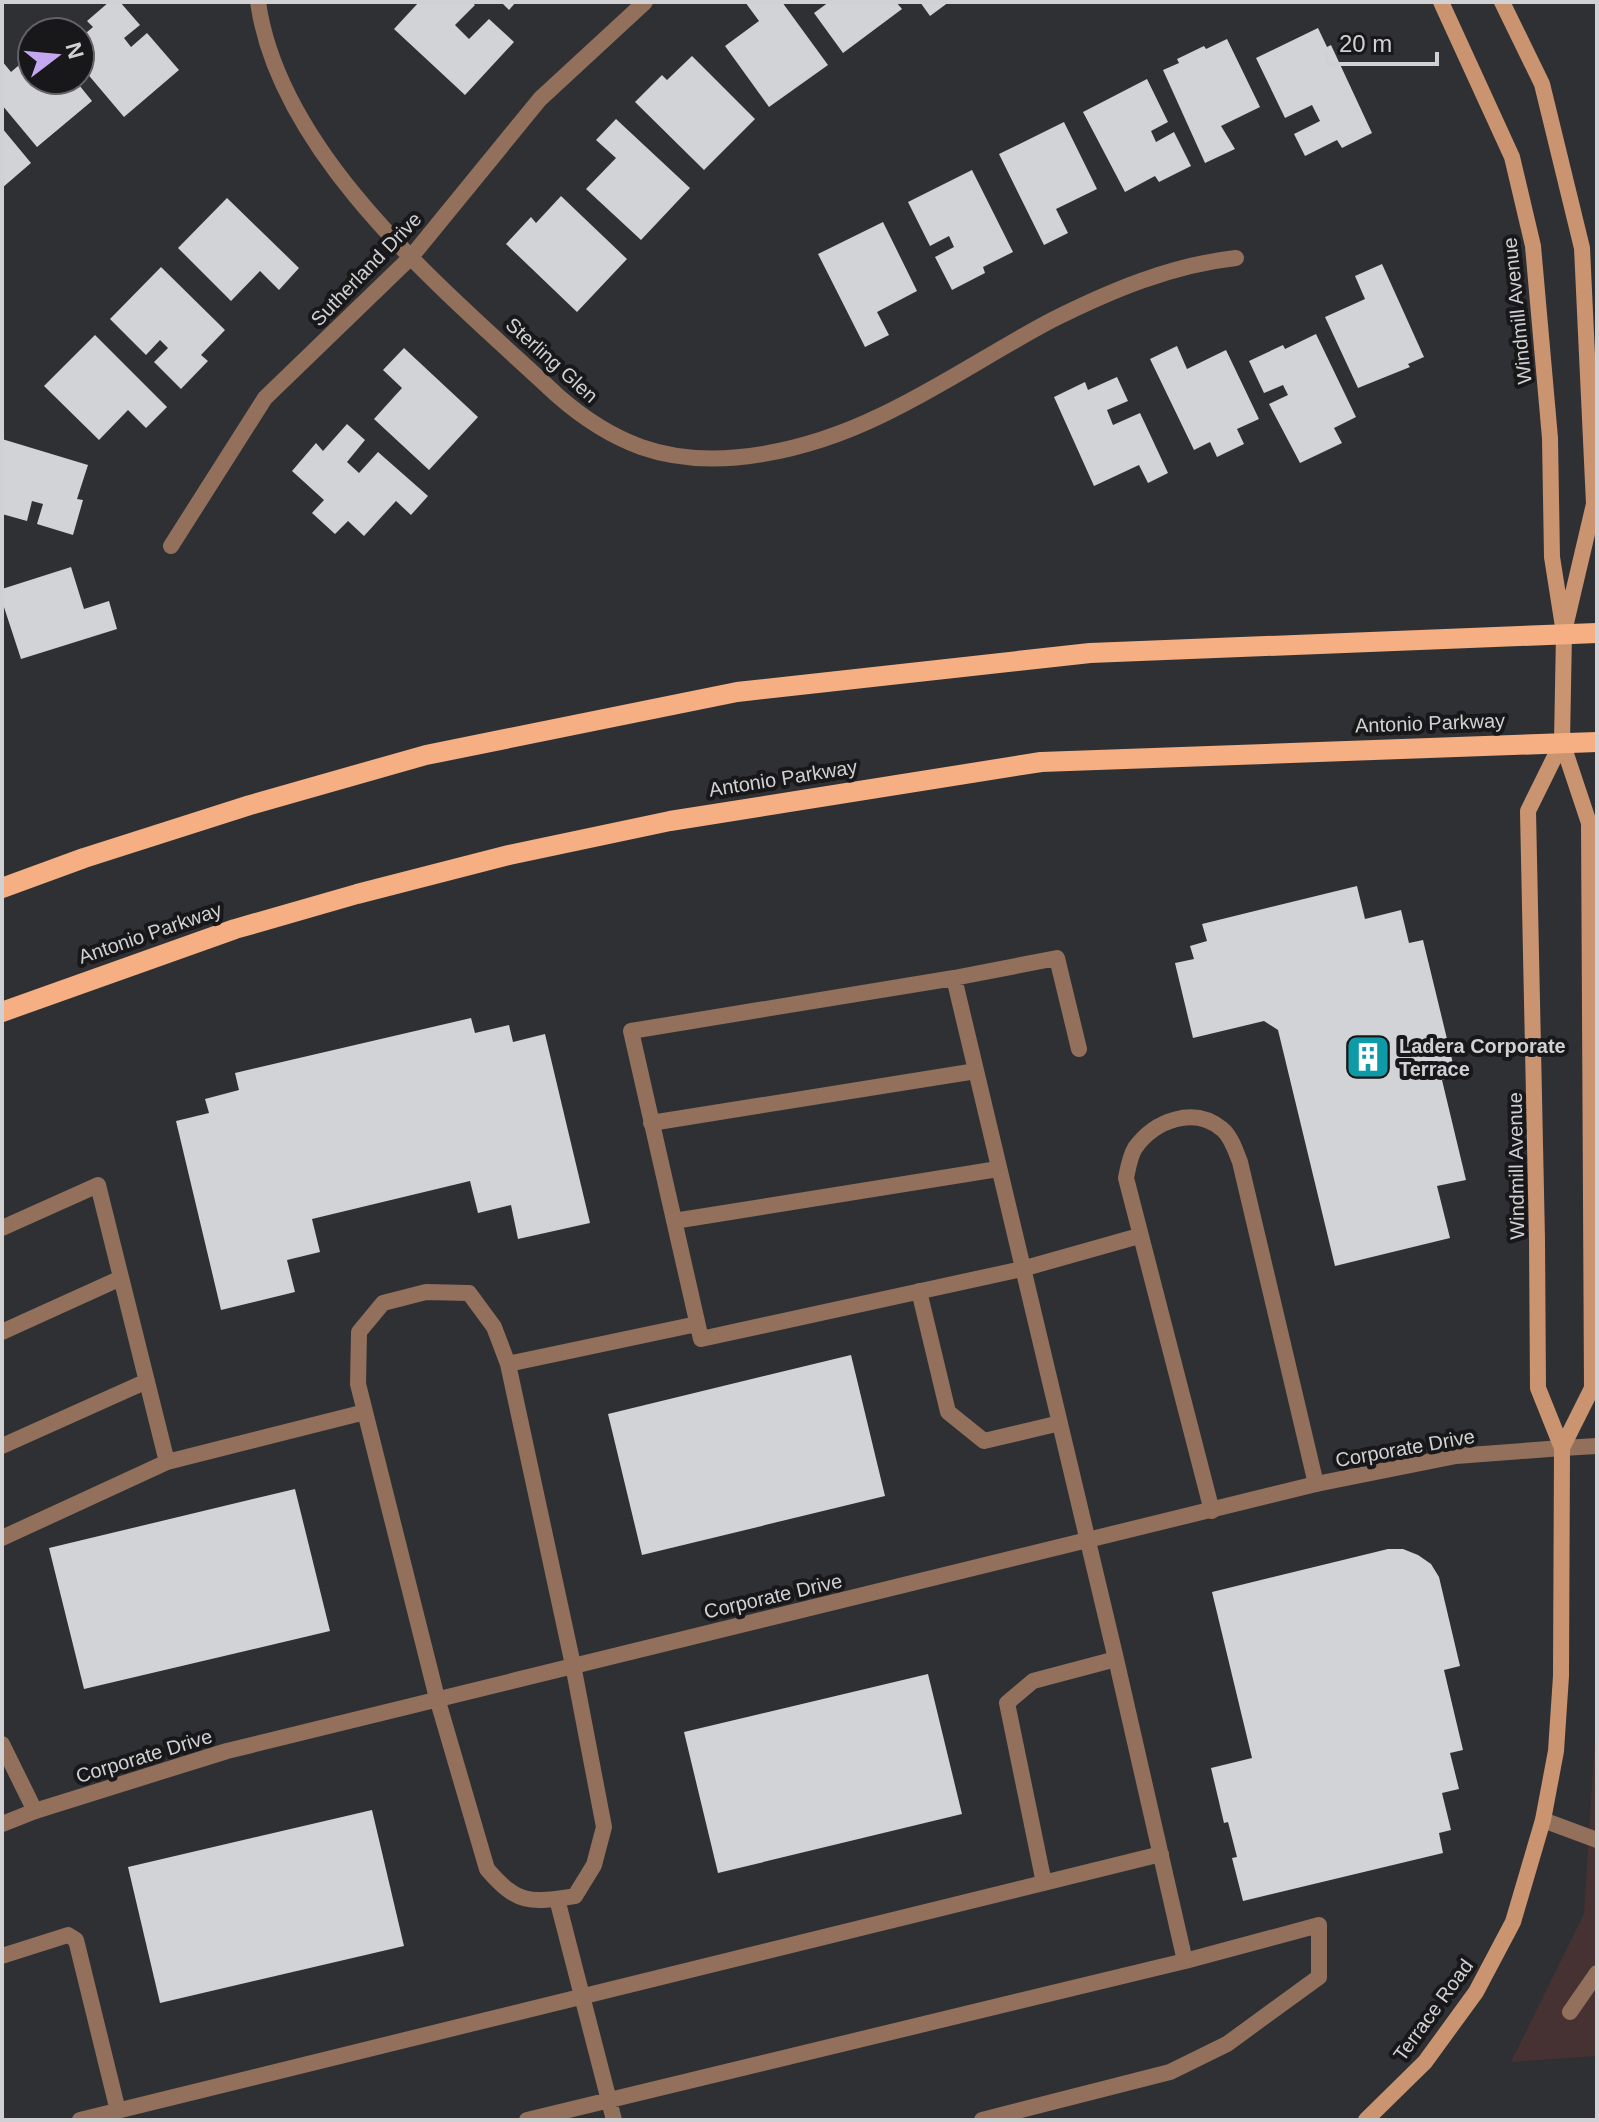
<svg xmlns="http://www.w3.org/2000/svg" width="1599" height="2122" font-family="Helvetica,sans-serif">
<style>
.commercial{fill:#463233}
.building{fill:#d2d3d7}
.lines{fill:none;stroke-linecap:round;stroke-linejoin:round}
.lane{stroke:#92705b;stroke-width:16}
.street{stroke:#92705b;stroke-width:16}
.secondary{stroke:#ca9471;stroke-width:16}
.primary{stroke:#f5af82;stroke-width:20}
.labels{text-anchor:middle;dominant-baseline:central;stroke-width:8;stroke-linejoin:round;paint-order:stroke}
.street-label{font-size:20px;fill:#d1d1d3;stroke:#18181a}
.poi-label{font-size:20px;font-weight:bold;fill:#d1d1d3;stroke:#18181a;text-anchor:start}
</style>
<rect width="100%" height="100%" fill="#2f3033"/>
<path class="commercial" d="M1597,1704V2056L1511,2062L1584,1914Z"/>
<path class="building" d="M109,2H120L140,25L124,38L131,47L147,33L179,70L124,117L80,65V38L93,27L87,21Z
M419,2H471L475,5L455,25L469,39L489,19L514,42L465,95L394,29Z
M501,2H516L509,10Z
M745,2H782L828,65L769,107L725,46L759,21Z
M829,2H896L902,9L843,53L814,13Z
M920,2H949L930,16Z
M1318,28L1327,47L1331,45L1372,133L1342,148L1337,140L1305,156L1294,134L1320,121L1312,105L1285,118L1256,58Z
M1227,39L1260,107L1221,126L1235,149L1205,163L1163,70L1179,63L1177,59L1204,46L1206,49Z
M32,54V80H75L92,101L37,147L2,105V61L11,72Z
M692,56L755,119L704,170L635,102L662,75L667,80Z
M1147,79L1168,122L1151,131L1156,142L1174,132L1191,166L1159,182L1155,176L1125,192L1083,112Z
M616,119L690,188L641,240L586,189L616,158L596,140Z
M1064,122L1097,189L1056,209L1068,233L1044,245L999,154Z
M2,128L31,163L2,188Z
M972,170L1013,252L983,267L985,273L952,290L935,257L954,247L949,236L930,246L908,202Z
M561,196L627,259L577,312L506,244L531,217L536,223Z
M227,198L299,268L279,290L260,271L231,301L178,248Z
M883,222L917,291L877,312L889,335L865,347L818,254Z
M1382,264L1424,357L1408,364L1410,367L1358,388L1325,317L1365,299L1355,276Z
M161,267L225,330L201,355L208,361L181,389L154,362L168,348L160,340L146,355L110,319Z
M1316,334L1356,417L1334,428L1342,443L1300,463L1269,404L1288,395L1283,385L1264,393L1249,361L1283,345L1285,349Z
M95,335L167,407L146,428L128,410L99,440L44,386Z
M1177,346L1187,369L1226,350L1259,419L1237,429L1244,444L1217,457L1210,442L1194,450L1150,359Z
M404,348L478,417L429,470L374,419L402,388L383,370Z
M1117,377L1128,401L1107,410L1113,425L1140,413L1168,473L1148,483L1139,465L1094,486L1054,397L1085,382L1088,390Z
M347,424L365,440L347,462L359,473L378,452L428,496L411,515L396,501L364,536L348,521L335,534L312,513L324,500L292,471L316,443L323,451Z
M2,439L88,465L77,499L83,500L73,535L37,524L43,504L32,501L27,521L2,514Z
M71,567L84,609L109,601L117,629L21,659L2,601V589Z
M1357,886L1365,919L1401,910L1409,943L1423,940L1456,1076L1442,1080L1466,1180L1437,1186L1450,1238L1335,1266L1278,1030L1264,1021L1193,1038L1175,963L1194,959L1190,946L1207,941L1202,924Z
M471,1018L475,1033L509,1025L513,1042L545,1034L590,1223L518,1239L511,1205L478,1213L470,1181L312,1219L320,1252L287,1260L295,1292L221,1310L176,1121L209,1113L205,1099L239,1090L235,1073Z
M851,1355L885,1496L642,1555L608,1414Z
M295,1489L330,1631L84,1689L49,1548Z
M1388,1549H1403L1418,1555L1431,1564L1439,1577L1460,1666L1444,1670L1463,1750L1450,1753L1459,1789L1442,1793L1451,1830L1439,1833L1443,1853L1243,1901L1232,1858L1237,1857L1228,1822L1224,1823L1211,1768L1252,1758L1212,1592Z
M928,1674L962,1814L718,1873L684,1732Z
M372,1810L404,1946L160,2003L128,1867Z"/>
<g class="lines">
<path class="lane" d="M954,978L631,1031L701,1339L1022,1269L1139,1236
M651,1123L976,1071
M674,1221L998,1169
M2,1228L98,1185L167,1462L365,1412
M919,1291L948,1412L984,1441L1060,1423
M2,1332L121,1278
M508,1364L573,1665L604,1827L594,1865L575,1896C530,1903 518,1905 487,1869L437,1698L358,1384L359,1332L383,1303L426,1292L469,1293L494,1327L508,1364L697,1324
M2,1446L147,1381
M1562,1448L1597,1446
M1212,1511L1126,1178C1128,1168 1130,1156 1135,1148C1155,1120 1194,1106 1222,1129C1231,1136 1236,1152 1240,1162L1316,1484
M2,1538L167,1462
M2,1744L35,1811
M1543,1820L1597,1840
M1044,1883L1007,1703L1033,1681L1116,1659
M557,1899L614,2120
M2,1956L68,1935L76,1940L118,2111
M1570,2012L1597,1973
M80,2120L1161,1854
M527,2120L1185,1961
M982,2120L1170,2072L1227,2044L1319,1977V1925L1185,1961L1116,1659L954,978L1057,958L1079,1049"/>
<path class="street" d="M258,2C280,158 449,294 558,396C582,417 611,436 641,447C717,474 812,449 882,415C941,387 995,350 1052,320C1110,291 1171,265 1236,258
M171,546L265,398L411,257L540,99L645,2
M2,1824L35,1811L227,1751L1316,1484L1456,1456L1562,1448"/>
<path class="secondary" d="M1441,2L1512,157L1533,246L1550,438L1552,557L1564,633L1562,742L1589,823L1592,1388L1562,1448
M1502,2L1542,84L1582,248L1594,504L1566,623
M1366,2120L1425,2062L1476,1992L1513,1922L1543,1820L1556,1751L1561,1676L1562,1448L1538,1388L1537,1239L1528,811L1562,742"/>
<path class="primary" d="M2,888L84,858L250,805L426,755L737,692L1090,653L1597,633
M2,1012L235,929L357,894L509,855L670,821L1041,762L1597,742"/>
</g>
<defs>
<g id="building-square" transform="scale(2.3)"><rect x="-9" y="-9" width="18" height="18" rx="4" fill="#0f9aa8" stroke="#18181a"/><path d="M-4-6H4V6H1V3H-1V6H-4ZM-2.5-4.3h1.7v1.8h-1.7ZM.8-4.3h1.7v1.8H.8ZM-2.5-1h1.7V.8h-1.7ZM.8-1h1.7V.8H.8Z" fill="#fff"/></g>
</defs>
<g fill-rule="evenodd">
<use href="#building-square" x="1368" y="1057"/>
</g>
<g class="labels">
<g class="street-label">
<text transform="translate(366 269) rotate(-46)">Sutherland Drive</text>
<text transform="translate(1517 311) rotate(-96)">Windmill Avenue</text>
<text transform="translate(552 360) rotate(42)">Sterling Glen</text>
<text transform="translate(1430 723) rotate(-2)">Antonio Parkway</text>
<text transform="translate(783 778) rotate(-9)">Antonio Parkway</text>
<text transform="translate(150 933) rotate(-19)">Antonio Parkway</text>
<text transform="translate(1516 1166) rotate(-91)">Windmill Avenue</text>
<text transform="translate(1405 1448) rotate(-10)">Corporate Drive</text>
<text transform="translate(773 1596) rotate(-13)">Corporate Drive</text>
<text transform="translate(144 1756) rotate(-17)">Corporate Drive</text>
<text transform="translate(1433 2010) rotate(-54)">Terrace Road</text>
</g>
<g class="poi-label">
<text x="1399" y="1046">Ladera Corporate<tspan x="1399" dy="23">Terrace</tspan></text>
</g>
</g>
<rect width="1599" height="2122" fill="none" stroke="#d1d1d3" stroke-width="8"/>
<g transform="translate(56 56) rotate(74)"><circle r="38" fill="#18181a" stroke="#626264" stroke-width="2"/>
<path d="M0-6L14 30L0 20L-14 30Z" fill="#c4a7f1"/>
<text y="-12" font-size="22" font-weight="bold" text-anchor="middle" fill="#d1d1d3">N</text>
</g>
<path d="M1327 52v12h110v-12" fill="none" stroke="#d1d1d3" stroke-width="4"/>
<text x="1339" y="52" font-size="24" fill="#d1d1d3" stroke="#18181a" stroke-width="6" paint-order="stroke">20 m</text>
</svg>
